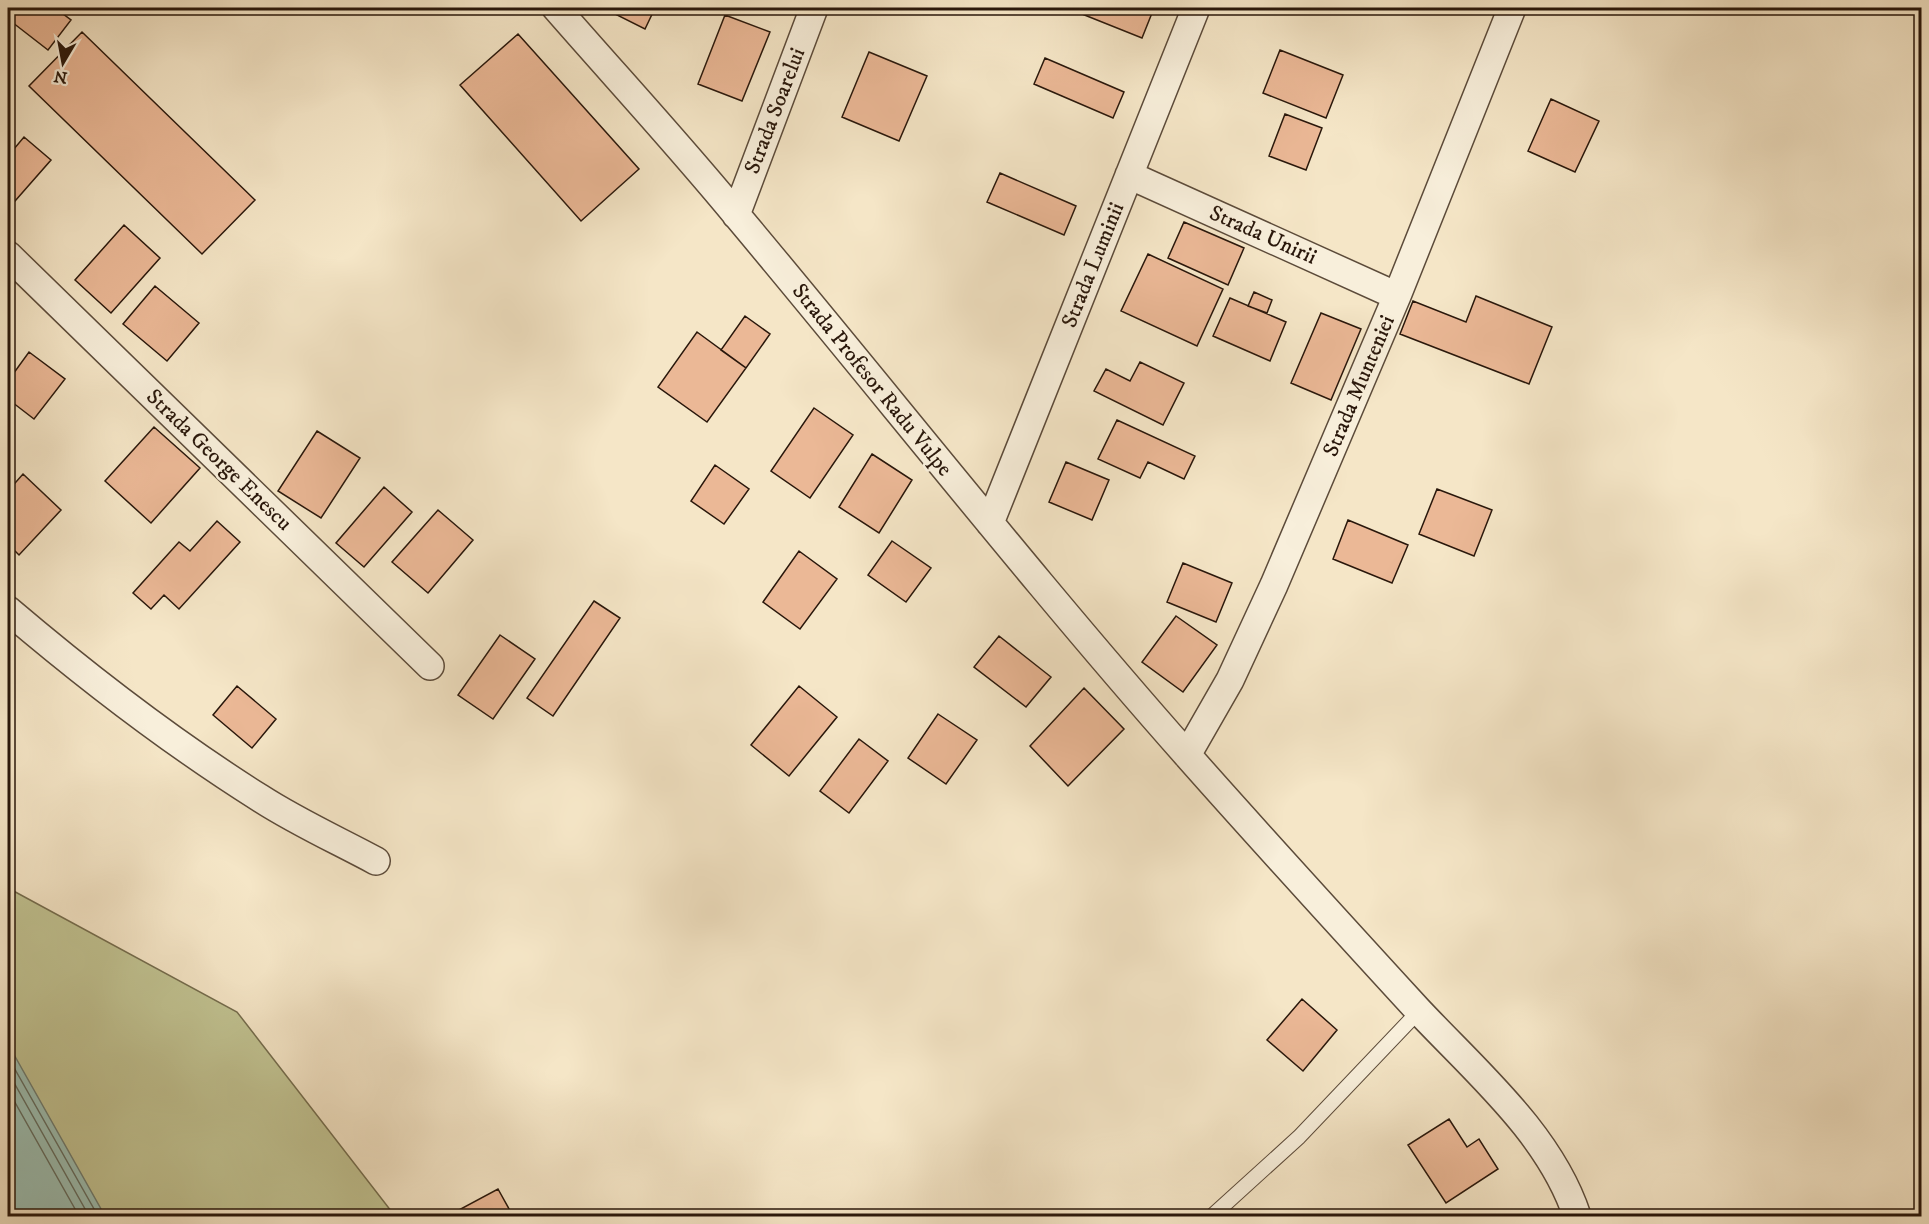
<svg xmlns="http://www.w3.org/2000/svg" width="1929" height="1224" font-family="'IM FELL DW Pica',serif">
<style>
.green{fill:#c1c392;stroke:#756d4e;stroke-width:1.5}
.water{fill:#9cc0b4;stroke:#6e7c70;stroke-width:1.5}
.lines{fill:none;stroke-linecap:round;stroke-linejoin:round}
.shore{stroke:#626c60;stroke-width:1.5}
.building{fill:#ebb896;stroke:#29170b;stroke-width:1.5}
.service-casing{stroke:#5c4b3a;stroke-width:16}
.minor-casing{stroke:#5c4b3a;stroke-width:30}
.service{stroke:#f8efdb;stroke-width:14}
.minor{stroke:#f8efdb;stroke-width:27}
.labels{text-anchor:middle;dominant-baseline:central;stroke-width:5;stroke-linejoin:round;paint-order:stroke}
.street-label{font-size:22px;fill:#29170b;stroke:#f8efdb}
</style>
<rect width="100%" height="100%" fill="#f5e6c7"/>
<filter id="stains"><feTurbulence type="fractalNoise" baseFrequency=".00333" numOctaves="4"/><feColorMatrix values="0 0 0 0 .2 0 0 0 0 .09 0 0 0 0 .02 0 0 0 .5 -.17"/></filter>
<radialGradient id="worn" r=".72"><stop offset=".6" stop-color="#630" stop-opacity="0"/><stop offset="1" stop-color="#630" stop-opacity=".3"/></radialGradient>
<path class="green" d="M8,888L237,1012L395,1216H8Z"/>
<path class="water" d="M8,1044L105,1216H8Z"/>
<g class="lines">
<path class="shore" d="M8,1057L98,1216
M8,1072L89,1216
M8,1090L79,1216"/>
</g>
<path class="building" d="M9,8H55L71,20L48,50L8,19Z
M608,8H655L645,29L607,10Z
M1067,8H1154L1142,38Z
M725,15L770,32L742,101L698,84Z
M82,32L255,200L202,254L29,86Z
M518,34L639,169L581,221L460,85Z
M1280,50L1343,75L1326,118L1263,93Z
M869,52L927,76L899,141L842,117Z
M1045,58L1124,92L1113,118L1034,84Z
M1551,99L1599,121L1575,172L1528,151Z
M1285,114L1322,128L1306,170L1269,156Z
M24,137L51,160L8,209V156Z
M1000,173L1076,206L1064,235L987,202Z
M1184,222L1244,248L1228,285L1168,258Z
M124,225L160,258L111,313L75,280Z
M1148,254L1223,289L1197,346L1121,311Z
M155,286L199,323L167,361L123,324Z
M1254,292L1272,300L1267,313L1248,306Z
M1476,296L1552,327L1529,384L1400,334L1413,301L1466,322Z
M1230,298L1286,322L1270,361L1213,336Z
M1321,313L1361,329L1331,400L1291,383Z
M745,316L770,334L746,368L721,350Z
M697,332L746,368L707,422L658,387Z
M29,352L65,379L34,419L8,399V381Z
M1140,362L1184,383L1163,425L1094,391L1106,369L1130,381Z
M814,408L853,435L810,498L771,471Z
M1117,420L1195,456L1184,479L1148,462L1140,478L1098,459Z
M154,427L200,468L151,523L105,481Z
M317,431L360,458L321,518L278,491Z
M872,454L912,480L879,533L839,507Z
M1066,462L1109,480L1092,520L1049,502Z
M715,465L749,489L724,524L691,501Z
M23,474L61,510L19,555L8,544V491Z
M384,487L412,512L364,567L336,543Z
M1437,489L1492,510L1474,556L1419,534Z
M438,510L473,540L428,593L392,562Z
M1348,520L1408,545L1392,583L1333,559Z
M217,521L240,542L179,609L164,595L151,609L133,593L179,542L190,551Z
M892,541L931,568L906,602L868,575Z
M799,551L837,579L800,629L763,602Z
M1183,563L1232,583L1216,622L1167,602Z
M594,601L620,618L553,716L527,698Z
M1176,616L1217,645L1183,692L1142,662Z
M500,635L535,659L493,719L458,695Z
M999,636L1051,677L1026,707L974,667Z
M237,686L276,719L252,748L213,715Z
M799,686L837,717L789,776L751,745Z
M1084,688L1124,729L1068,786L1030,746Z
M938,714L977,740L946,784L908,758Z
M859,739L888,761L849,813L820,791Z
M1302,999L1337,1030L1303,1071L1267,1040Z
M1449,1119L1467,1147L1479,1139L1498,1169L1446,1203L1408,1145Z
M498,1189L513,1216H457L455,1212Z"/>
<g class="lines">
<g class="service-casing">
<path id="service" d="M1212,1216L1299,1137L1419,1011"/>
</g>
<g class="minor-casing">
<path id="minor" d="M556,8C617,78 680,146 739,218C889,397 1033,581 1188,756C1264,842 1341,926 1418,1010C1476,1072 1550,1134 1577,1216
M1129,175L1397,296
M736,215L814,8
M8,255L430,666
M990,523L1196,8
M8,610C88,678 171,742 260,798C297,822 337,840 376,861
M1187,755L1230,680L1274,585L1397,296L1512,8"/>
</g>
<use href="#service" class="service"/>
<use href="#minor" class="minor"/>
</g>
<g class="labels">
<g class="street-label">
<text transform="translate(775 111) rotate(-69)">Strada Soarelui</text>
<text transform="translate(1263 235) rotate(24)">Strada Unirii</text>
<text transform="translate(1093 265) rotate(-68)">Strada Luminii</text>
<text transform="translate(872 380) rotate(51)">Strada Profesor Radu Vulpe</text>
<text transform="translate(1359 386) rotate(-67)">Strada Munteniei</text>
<text transform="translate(219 460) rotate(44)">Strada George Enescu</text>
</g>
</g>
<rect width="1929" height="1224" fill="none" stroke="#f5e6c7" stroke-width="30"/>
<rect x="9" y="9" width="1911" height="1206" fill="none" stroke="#29170b" stroke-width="3"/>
<rect x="15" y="15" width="1899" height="1194" fill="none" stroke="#29170b" stroke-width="1.5"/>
<g transform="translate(63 63) rotate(190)" stroke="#f8efdb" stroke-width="4.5" paint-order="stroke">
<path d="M0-4.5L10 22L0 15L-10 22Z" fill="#29170b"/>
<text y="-9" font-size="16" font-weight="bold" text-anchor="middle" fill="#29170b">N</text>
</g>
<rect width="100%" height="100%" filter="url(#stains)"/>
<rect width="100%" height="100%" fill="url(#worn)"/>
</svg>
